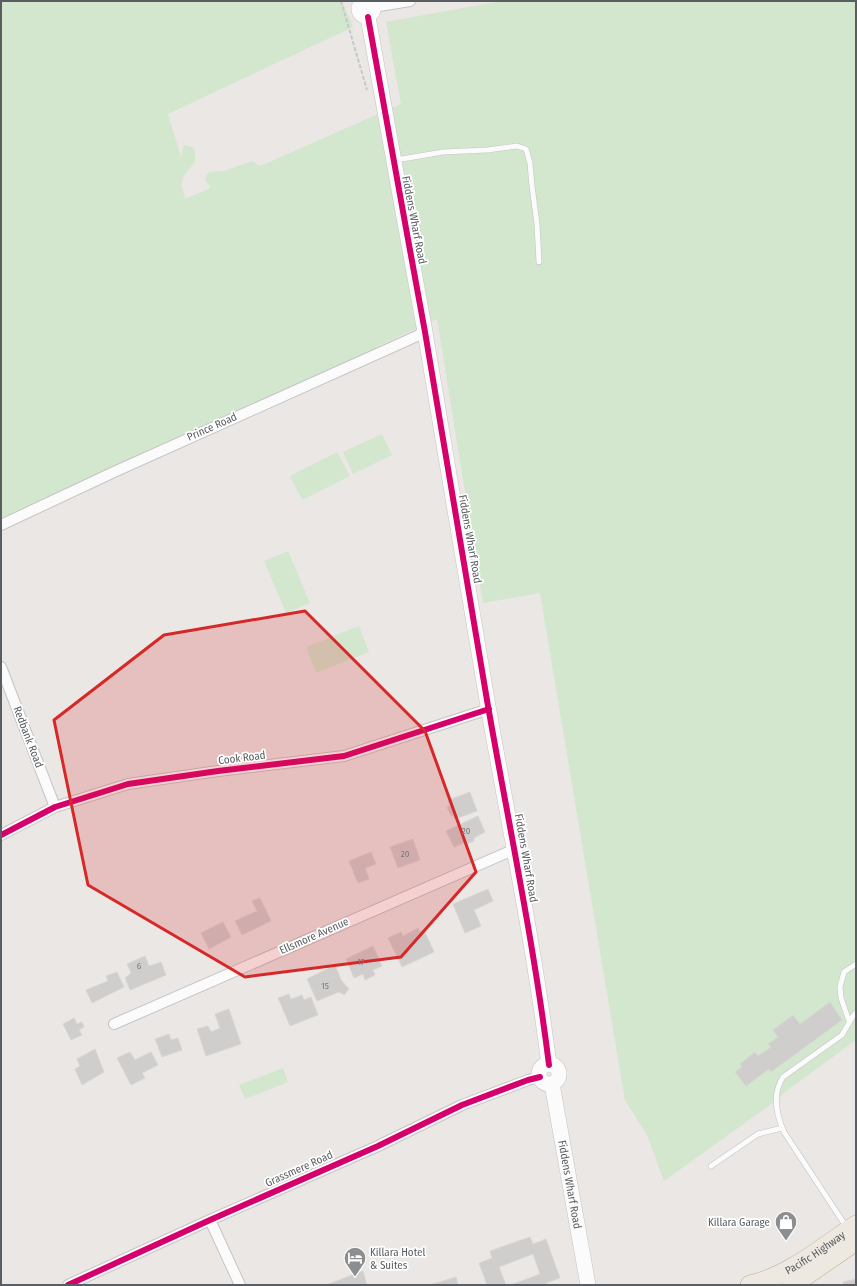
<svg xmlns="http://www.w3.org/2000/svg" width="857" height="1286" font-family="'Fira Sans Condensed',sans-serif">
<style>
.green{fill:#d3e6ce}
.building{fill:#d0cecd;stroke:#d9d6d3}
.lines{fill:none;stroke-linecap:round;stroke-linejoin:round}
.lane-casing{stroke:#c5c5c5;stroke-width:6}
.street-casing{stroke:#c5c5c5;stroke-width:12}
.secondary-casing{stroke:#c6c6c6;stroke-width:16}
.highway-casing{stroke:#c1ac91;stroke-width:20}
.path{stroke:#c5cac7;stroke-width:2;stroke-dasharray:4 2;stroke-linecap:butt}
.lane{stroke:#fcfbfb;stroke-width:5}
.street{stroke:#fcfbfb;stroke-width:10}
.secondary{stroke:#fcfbfb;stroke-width:15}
.highway{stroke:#eee9e0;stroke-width:19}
.cycleway-casing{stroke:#fff;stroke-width:8}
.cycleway{stroke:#d6006c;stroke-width:6}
.marked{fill:#d62828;fill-opacity:0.2;stroke:#d62828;stroke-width:3;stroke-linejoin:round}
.labels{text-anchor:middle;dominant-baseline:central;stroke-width:3.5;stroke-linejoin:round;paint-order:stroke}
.number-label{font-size:9px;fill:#787b7e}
.street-label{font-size:11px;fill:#595e62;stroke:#fff}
.poi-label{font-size:11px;fill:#595e62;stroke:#fff;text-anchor:end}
</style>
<rect width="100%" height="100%" fill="#eae7e4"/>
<path class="green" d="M1,1H342L353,27L168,114L181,157L184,145L192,147L195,151V162C182,178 179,178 185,199L211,188L207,183L205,178L207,174L212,172L224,171L252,161L260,166L401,104L386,22L502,1H856V1040L789,1089L770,1105L664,1181L647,1135L625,1100L540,593L483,603L437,319L376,347L375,351L28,511L19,510L1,518Z
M382,434L392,455L353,474L343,452Z
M337,452L350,476L302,500L290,476Z
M288,551L310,603L286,613L264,561Z
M359,626L369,652L316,673L306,647Z
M283,1068L288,1082L245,1099L239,1085Z"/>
<path class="building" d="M470,792L477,811L455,819L453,815L451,816L447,807L450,805L448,800Z
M478,816L485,832L474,838V841L467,844L466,842L454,847L446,831Z
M413,839L420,860L398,868L390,847Z
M371,852L376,864L365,868L369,879L358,883L349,861Z
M488,889L493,901L474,910L481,926L465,933L453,904Z
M260,898L271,921L242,935L235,921L257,911L252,901Z
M223,922L231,937L209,949L201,933Z
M418,928L420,932L424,930L434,952L402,967L388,938L401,932L403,936Z
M373,946L382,966L373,970L375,975L365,980L363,974L354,978L346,959Z
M145,956L149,966L161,962L166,975L130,990L125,978L131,973L127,964Z
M335,965L341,980L349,989L344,995L339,992L317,1001L307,979Z
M117,972L124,987L92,1003L86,990L108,981L106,976Z
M289,994L291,999L302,995L304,1000L311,997L318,1015L290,1026L278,998Z
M830,1002L842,1020L771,1072L769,1069L746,1086L735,1072L742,1067L740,1064L755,1052L758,1056L771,1047L768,1044L778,1037L773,1030L793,1015L800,1024Z
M229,1009L241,1044L206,1056L197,1029L208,1026L211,1032L220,1028L215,1014Z
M74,1018L77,1024L82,1022L84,1027L79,1030L82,1035L71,1040L63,1024Z
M169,1034L171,1040L178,1038L182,1050L162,1057L155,1039Z
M95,1049L104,1072L82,1085L75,1069L80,1066L77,1059Z
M130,1052L135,1060L151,1052L158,1065L142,1073L145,1078L131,1085L117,1058Z
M530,1237L533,1244L546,1239L560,1278L546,1283L547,1285H511L540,1274L533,1254L499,1267L506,1285H487L479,1263L492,1258L490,1251Z
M363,1271L367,1285H326Z
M456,1277L458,1285H430Z
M856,1279V1285H844L843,1282Z"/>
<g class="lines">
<g class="lane-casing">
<path id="lane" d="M396,160L443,152L487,150L517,146L526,149L530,163L532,186L537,224L539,262
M849,1021L841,998L840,987L844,972L856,964
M711,1166L758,1134L782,1128
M847,1228L784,1132C776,1114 772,1094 783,1077L842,1035L853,1016L856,1013"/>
</g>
<g class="street-casing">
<path id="street" d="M373,7L410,1
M1,525L114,472L417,336L425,331
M1,667L55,807
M1,835L55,807L128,784L218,771L344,756L489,709
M114,1024L515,849
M210,1220L240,1285
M68,1285L210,1220L378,1146L462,1105L528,1080L540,1077"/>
</g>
<g class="secondary-casing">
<g id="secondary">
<circle cx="366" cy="9" r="7"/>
<path d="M368,17C386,122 406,227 425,332C447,457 466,582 488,706C509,826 534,944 549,1065"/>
<circle cx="549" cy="1074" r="10"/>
<path id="s1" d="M552,1084L588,1285"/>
</g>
</g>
<g class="highway-casing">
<g id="highway">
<path id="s2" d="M750,1285C789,1276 823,1247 856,1225"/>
<path d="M792,1285L856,1241"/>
</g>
</g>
<path class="path" d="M341,1L367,90"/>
<use href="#lane" class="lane"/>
<use href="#street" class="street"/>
<use href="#secondary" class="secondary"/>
<use href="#highway" class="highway"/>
<g class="cycleway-casing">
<path id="cycleway" d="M368,17C386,122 406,227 425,332C447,457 466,582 488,706C509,826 534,944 549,1065
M1,835L55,807L128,784L218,771L344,756L489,709
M68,1285L210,1220L378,1146L462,1105L528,1080L540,1077"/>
</g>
<use href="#cycleway" class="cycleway"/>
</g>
<path class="marked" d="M305,611L425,731L476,872L401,957L245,977L88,885L54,720L164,635Z"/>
<defs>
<g id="shop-pin" transform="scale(1.15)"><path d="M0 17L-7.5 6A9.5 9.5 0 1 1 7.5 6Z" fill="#8c8e90" stroke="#fff"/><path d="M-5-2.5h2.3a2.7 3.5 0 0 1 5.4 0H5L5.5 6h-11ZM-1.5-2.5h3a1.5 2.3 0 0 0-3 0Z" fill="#fff"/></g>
<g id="hotel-pin" transform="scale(1.15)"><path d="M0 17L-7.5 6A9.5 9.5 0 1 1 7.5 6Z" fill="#8c8e90" stroke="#fff"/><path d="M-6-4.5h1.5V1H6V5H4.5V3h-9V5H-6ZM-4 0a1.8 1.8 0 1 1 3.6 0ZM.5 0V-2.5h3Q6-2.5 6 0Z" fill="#fff"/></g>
</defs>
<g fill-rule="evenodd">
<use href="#shop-pin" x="786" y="1222"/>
<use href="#hotel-pin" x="355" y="1258"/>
</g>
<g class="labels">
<g class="number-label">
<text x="466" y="831">20</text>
<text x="405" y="854">20</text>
<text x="361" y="962">17</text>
<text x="139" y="966">6</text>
<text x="325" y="986">15</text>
</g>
<g class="street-label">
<text transform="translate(414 220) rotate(79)">Fiddens Wharf Road</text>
<text transform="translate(212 427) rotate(-24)">Prince Road</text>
<text transform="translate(470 539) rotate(80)">Fiddens Wharf Road</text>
<text transform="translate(28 737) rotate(69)">Redbank Road</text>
<text transform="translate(242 758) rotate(-7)">Cook Road</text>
<text transform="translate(526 858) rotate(80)">Fiddens Wharf Road</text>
<text transform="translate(314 936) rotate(-24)">Ellsmore Avenue</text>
<text transform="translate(299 1169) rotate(-24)">Grassmere Road</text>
<text stroke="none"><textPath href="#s1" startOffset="102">Fiddens Wharf Road</textPath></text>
<text stroke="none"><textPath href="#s2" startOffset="73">Pacific Highway</textPath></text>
</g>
<g class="poi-label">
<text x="770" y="1222">Killara Garage</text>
<text x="370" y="1252" text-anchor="start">Killara Hotel<tspan x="370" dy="13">&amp; Suites</tspan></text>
</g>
</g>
<rect width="857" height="1286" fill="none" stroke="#595e62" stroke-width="4"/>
</svg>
